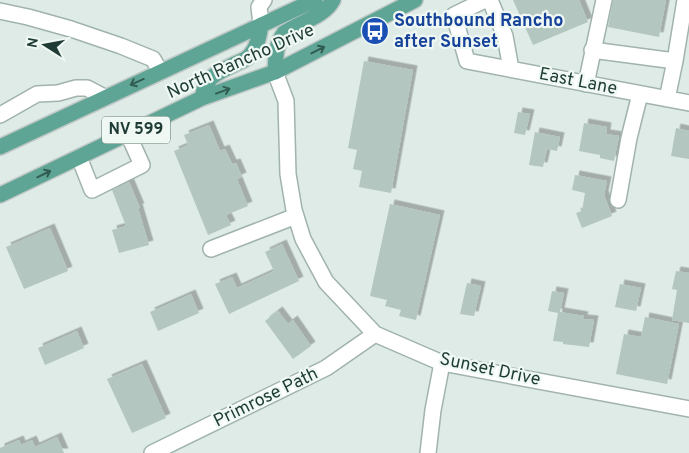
<svg xmlns="http://www.w3.org/2000/svg" width="689" height="453" font-family="Overpass,sans-serif">
<style>
.building{fill:#b3c6bf;filter:url(#shadow)}
.lines{fill:none;stroke-linecap:round;stroke-linejoin:round}
.minor-casing{stroke:#a1b3ad;stroke-width:18}
.major-casing{stroke:#c0c8c6;stroke-width:18}
.minor{stroke:#fff;stroke-width:15}
.major{stroke:#5ea595;stroke-width:15}
.oneway{stroke:#315c52}
.labels{text-anchor:middle;dominant-baseline:central;stroke-width:4.5;stroke-linejoin:round;paint-order:stroke}
.shield{fill:#eff8f3;stroke:#5d746e;stroke-width:1}
.shield-label{font-size:16px;font-weight:bold;fill:#1e3c35}
.transit-label{font-size:18px;font-weight:bold;fill:#164399;stroke:#eff8f3;text-anchor:start}
.street-label{font-size:18px;fill:#1e3c35;stroke:#eff8f3}
</style>
<defs>
<filter id="shadow"><feDropShadow dx="4.5" dy="-4.5" stdDeviation="0" flood-color="#0004"/></filter>
</defs>
<rect width="100%" height="100%" fill="#deebe6"/>
<path class="building" d="M513,0H579L588,22L533,45Z
M613,0H666L659,37L608,27Z
M364,61L413,70L391,193L359,187L362,171L353,169L357,150L348,148Z
M518,112L530,114L525,135L514,133Z
M584,123L607,127L606,134L619,136L614,161L600,158V155L579,151Z
M209,125L220,151L225,149L232,164L236,163L242,177L237,179L248,206L226,215L231,225L208,235L174,151L188,145L184,135Z
M676,128L689,131V159L671,156Z
M535,132L560,137L557,151L547,149L543,167L529,165Z
M575,175L607,181L604,195L612,216L582,228L576,213L582,211L585,193L572,190Z
M129,182L140,208H138L149,245L119,253L112,230L126,226L112,190Z
M390,204L440,215L416,320L399,316L401,310L385,306L387,300L370,296Z
M50,228L68,271L24,289L6,247Z
M282,244L299,281L229,314L215,284L232,277L237,288L274,271L265,252Z
M676,271L689,273V323L672,320L677,290L672,289Z
M467,283L481,286L474,316L460,314Z
M620,284L641,288L636,311L615,307Z
M552,291L564,293L560,312L584,316L583,319L594,320L589,347L563,344V342L553,341L558,313L548,311Z
M191,294L199,313L158,331L150,312Z
M278,311L288,324L293,320L311,346L293,359L265,321Z
M645,317L679,324L667,384L616,374L624,334L641,337Z
M77,331L84,348L45,365L38,348Z
M142,364L166,418L132,433L107,379Z
M57,437L64,453H0V448L19,440L21,445L32,440L35,447Z"/>
<g class="lines">
<g class="minor-casing">
<path id="minor" d="M485,0L454,15L467,61L689,103
M490,0L505,36L511,69
M0,11L28,17L71,29L121,46L153,59L160,71
M261,25L259,7L264,0
M592,50L675,61L667,99
M675,61L685,0
M275,72L286,101L288,174L294,210L303,239L326,282L375,334L442,363L689,409
M586,84L604,0
M0,115L37,94L58,93L76,88H87L104,97
M79,157L92,190L142,165L128,134
M618,200L629,138L640,94
M211,249L296,216
M152,453L326,368L375,334
M428,453L433,410L442,363"/>
</g>
<g class="major-casing">
<path id="major" d="M275,72C276,57 275,46 284,33C300,22 324,17 333,0
M202,98C206,75 218,73 237,63C240,62 244,60 247,58C257,50 259,37 261,25
M0,147L315,0
M0,195L202,98L275,72L415,0"/>
</g>
<use href="#minor" class="minor"/>
<use href="#major" class="major"/>
</g>
<defs><path id="oneway-shaft" d="M-6 0H5M1.5-3L5.5 0L1.5 3" fill="none" stroke-width="1.6" stroke-linecap="round" stroke-linejoin="round" transform="scale(1.25)"/></defs>
<g class="oneway">
<use href="#oneway-shaft" transform="translate(318 50) rotate(-27)"/>
<use href="#oneway-shaft" transform="translate(137 82) rotate(156)"/>
<use href="#oneway-shaft" transform="translate(223 91) rotate(-20)"/>
<use href="#oneway-shaft" transform="translate(44 174) rotate(-26)"/>
</g>
<defs>
<g id="bus-disc" transform="scale(1.4375)"><circle r="9.5" fill="#1a4fb4" stroke="#eff8f3"/><path d="M-5-6H5V4H4V6H2V4H-2V6H-4V4H-5ZM-3.5-4V0h7V-4ZM-3.5 1.2v1.5H-2V1.2ZM2 1.2v1.5H3.5V1.2Z" fill="#fff"/></g>
</defs>
<g fill-rule="evenodd">
<use href="#bus-disc" x="375" y="31"/>
</g>
<g class="labels">
<rect class="shield" x="102" y="116.5" width="68" height="27" rx="4"/>
<g class="shield-label">
<text x="136" y="130">NV 599</text>
</g>
<g class="transit-label">
<text x="394" y="21">Southbound Rancho<tspan x="394" dy="21">after Sunset</tspan></text>
</g>
<g class="street-label">
<text transform="translate(241 62) rotate(-24)">North Rancho Drive</text>
<text transform="translate(578 82) rotate(11)">East Lane</text>
<text transform="translate(490 370) rotate(12)">Sunset Drive</text>
<text transform="translate(266 398) rotate(-26)">Primrose Path</text>
</g>
</g>
<g transform="translate(45 45) rotate(281)" stroke="#eff8f3" stroke-width="4" paint-order="stroke">
<path d="M0-4L9 19L0 12L-9 19Z" fill="#1e3c35"/>
<text y="-8" font-size="14" font-weight="bold" text-anchor="middle" fill="#1e3c35">N</text>
</g>
</svg>
